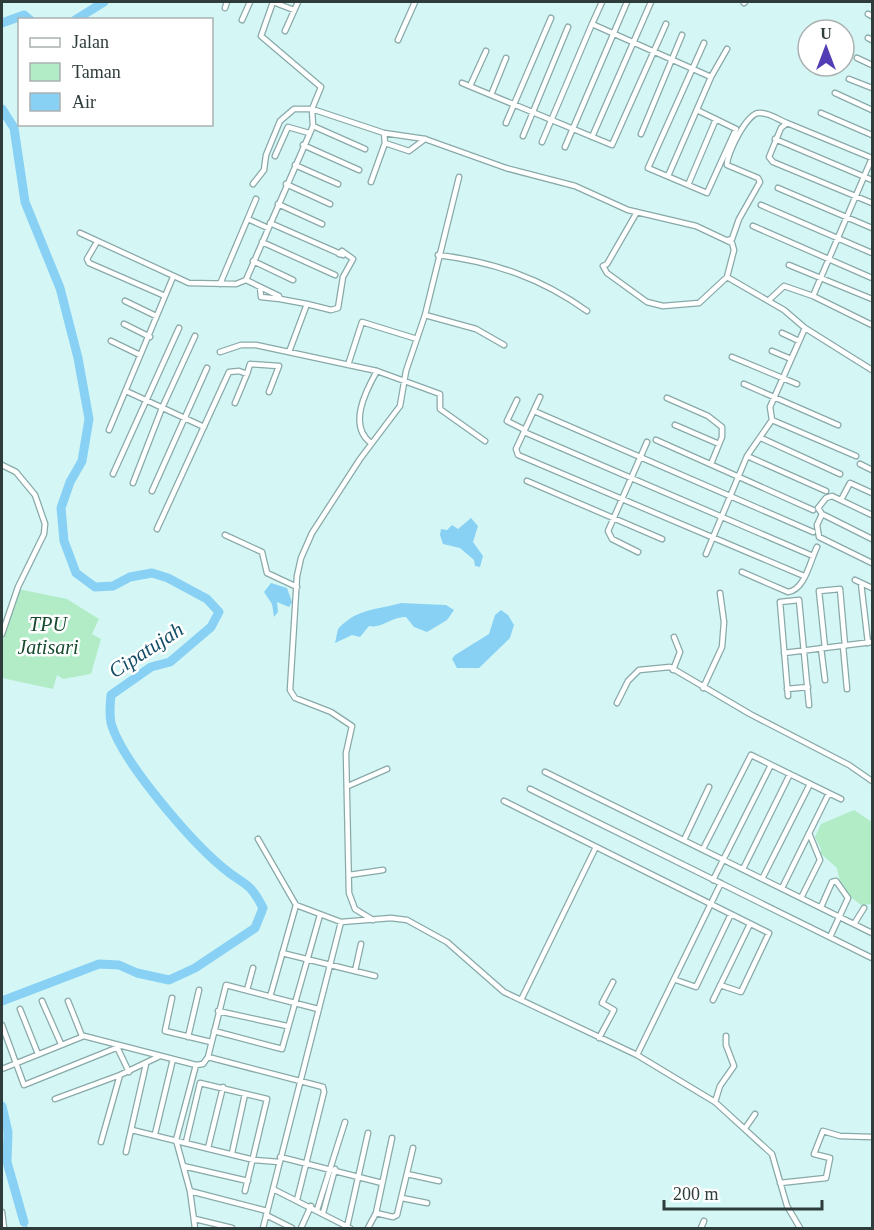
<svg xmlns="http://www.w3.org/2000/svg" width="874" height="1230" font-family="Georgia,serif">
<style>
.green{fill:#b1ecc7}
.water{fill:#88d1f4}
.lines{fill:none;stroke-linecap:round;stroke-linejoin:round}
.stream{stroke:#88d1f4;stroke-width:1.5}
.river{stroke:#88d1f4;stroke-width:9}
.street-casing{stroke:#88a9a8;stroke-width:7}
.street{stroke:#fff;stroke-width:4.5}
.labels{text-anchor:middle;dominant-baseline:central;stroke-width:5;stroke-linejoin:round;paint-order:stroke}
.park-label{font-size:20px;font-style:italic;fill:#17492f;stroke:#fff}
.water-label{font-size:21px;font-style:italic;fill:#134e67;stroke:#fff}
</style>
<rect width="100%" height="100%" fill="#d4f7f6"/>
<path class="green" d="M18,589L67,599L99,619L92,634L101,639L91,674L63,679L57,675L53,689L2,678V643Z
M854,810L872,822V904L861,905C847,895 839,885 837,868L820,853L821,849L815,837L821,824Z"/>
<path class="water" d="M471,518L478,526L473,542L483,556L480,567L475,566L474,560L460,548L443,544L440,535L441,529L447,530L452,525L458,529Z
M271,583L287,588L292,602L289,607L277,602L278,612L274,617L272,604L264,592Z
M401,603L446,605L454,610L447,620L427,632L414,627L406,617C392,616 382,629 369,626L360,637L352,635L335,643L338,629C357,608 377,610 401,603Z
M501,610L508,615L514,625L510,638L479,668H457L452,659L455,655L489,634L495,615Z"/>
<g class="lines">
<path class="stream" d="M24,1222L27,1228"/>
<path class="river" d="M75,20L104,2
M2,23L24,15L30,20
M2,109L14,128L25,202L60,288L78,358L89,419L82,461L70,482L61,508L64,541L76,573L95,587L113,586L130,577L152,573L168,578L207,599L219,612L211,627L170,662L151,667L111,695C110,705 109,713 111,723C122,762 191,841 222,867C244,886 249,880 263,908L255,928L195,968L169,980L137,973L119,965L99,964L2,1001
M2,1106L8,1132L7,1162L24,1222"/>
<g class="street-casing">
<path id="street" d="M273,2L294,10
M602,2L592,24L711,77L668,176
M744,3L745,2
M225,8L227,2
M868,14L872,16
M242,20L250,2
M285,31L298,2
M868,38L872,40
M398,40L415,2
M857,58L872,65
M711,77L727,49
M849,79L872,88
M462,83L612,145L666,24
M470,86L486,51
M835,93L872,110
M491,95L506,58
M697,110L736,129L707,193L648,168L704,43
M821,113L872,135
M506,123L551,18
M313,126L365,149
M641,134L682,35
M523,136L568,27
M592,137L651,2
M775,139L872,180
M542,142L592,24
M385,143L409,151L425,139
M303,145L359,170
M565,147L627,2
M275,156L288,127L309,133
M872,158L787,123L781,128L769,157L773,162L872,203
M872,158L813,296L872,325
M295,165L338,184
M371,182L385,143L384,133
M253,184L264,170L266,155L280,121L294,109H312L384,133L425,139L506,168L575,186L628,210L696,226L732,243L734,250L727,277L699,303L663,306L647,302L607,273L603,266L607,264L637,212
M286,184L330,204
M688,185L716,119
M778,188L872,228
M278,204L322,224
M761,205L872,253
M248,219L268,228
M270,223L343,255
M753,226L872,278
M80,233L189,283L236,284L246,280L313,126L312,109L321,87L261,36L273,2
M728,240L732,239L739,219L760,182L758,178L727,165C727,153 747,113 759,113C768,112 779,120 787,123
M97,242L87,259L89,263L165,296
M262,242L335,275
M438,255C494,262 541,278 587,311
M253,261L293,280
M789,265L872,299
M727,277L784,310L805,328L872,370
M246,280L279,296L280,299L261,297L260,287
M220,284L256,199
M280,299L307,304
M769,300L784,286L813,296
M125,301L156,316
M425,315L476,329L504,345
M124,324L150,337
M782,333L799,341
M111,341L140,355
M772,351L791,359
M220,352L241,345H256L377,371L440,394V409L485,441
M289,352L307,304L331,310L338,308L343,277L353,259L342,251L339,254
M732,357L797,384
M348,365L362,322L417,339
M744,384L838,425
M126,391L204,427
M540,397L516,449L518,455L804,576
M667,398L708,416L722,427V437L711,464
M517,400L507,421L525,430
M235,403L247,374
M534,411L813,532
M772,420L856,456
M675,425L719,444
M109,430L173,277
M524,432L813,556
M761,438L840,474
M656,440L813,510
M371,443C348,426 365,392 377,371
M747,456L826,491
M860,464L872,470
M2,465L16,472L35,495L45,524L44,534L18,587L2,634
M113,474L179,328
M527,481L662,539
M133,483L162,408L195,336
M152,491L207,368
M841,500L850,483L872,493
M822,514L817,525L819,537L872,563
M872,515L832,496L826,498L818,508L822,514L872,539
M157,529L229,372L239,371L247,374L250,364L279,366L269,392
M225,535L262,552L267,573L297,587
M638,552L612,539L608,531L647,442
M706,554L747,456L772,420L770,407L805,328
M742,572L788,592C805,590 810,561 817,547
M855,580L872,588
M861,583L868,643
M843,646L847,689
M821,648L825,680
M825,648L819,591L840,589L845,646
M784,653L872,642
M673,670L680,652L674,637
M703,688L722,647L724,622L720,593
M787,689L808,687
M788,696L780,602L799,600L809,705
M617,703L628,681L639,670L670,667L750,714L849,765L872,781
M545,772L872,933
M348,786L387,769
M530,789L872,958
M504,801L769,933L741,992L720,985
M258,839L296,905L270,997
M684,840L709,787
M703,849L751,755L841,799
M743,869L790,774
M349,875L383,870
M762,879L810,784
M713,880L771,765
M782,888L829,793
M801,898L820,860L809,833
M296,905L341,922L391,918L407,920L447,942L504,992L637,1055L715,1102L772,1154L787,1206L800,1228
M821,907L832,882L836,881L848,898L830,937
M373,920L355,909L349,893L346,753L352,726L331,712L295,698L290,690L297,576L301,558L312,533L360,459L400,406L406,371L425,315L459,177
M854,924L864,908
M282,953L375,976
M355,971L361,944
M676,980L696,987L731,914
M247,990L253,968
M172,998L165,1031L211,1042
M521,1000L596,847
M713,1000L750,924
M42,1001L61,1044
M68,1001L82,1036
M20,1009L38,1054
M218,1011L287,1026
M2,1025L24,1085L121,1046
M214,1031L282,1049L320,915
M188,1037L199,990
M599,1038L614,1010L602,1003L613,982
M117,1047L129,1072
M637,1055L721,883
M208,1057L226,985L318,1009
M2,1069L84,1036L196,1065L203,1064L208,1057L323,1087L324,1092L297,1200
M55,1099L120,1075L160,1056
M715,1102L720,1086L734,1066L726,1045V1036
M746,1127L755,1114
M132,1130L254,1160L279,1162
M155,1134L173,1059
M101,1142L120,1075
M186,1142L200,1083L267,1099L245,1191
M208,1148L223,1087
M126,1152L146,1064
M232,1153L245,1094
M280,1157L382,1183
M183,1166L248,1181
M407,1174L439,1181
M780,1183L826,1178L830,1158L814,1154L823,1131L840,1136L872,1137
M273,1189L350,1228
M190,1191L267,1211
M402,1198L427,1203
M317,1210L345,1122
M2,1212L4,1228
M323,1213L335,1169
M376,1213L393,1217L397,1215L413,1148
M266,1215L292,1228
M195,1219L232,1228
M347,1227L368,1133
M195,1228L190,1191L176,1140L196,1065
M263,1228L341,922
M301,1228L311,1206
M368,1228L376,1213L392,1138
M701,1228L704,1221"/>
</g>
<use href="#street" class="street"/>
</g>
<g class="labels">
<g class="park-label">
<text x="48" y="624">TPU<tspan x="48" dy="23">Jatisari</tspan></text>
</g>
<g class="water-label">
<text transform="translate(146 650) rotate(-33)">Cipatujah</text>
</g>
</g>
<rect width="874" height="1230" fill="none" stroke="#2e3c3b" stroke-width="6"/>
<rect x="18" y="18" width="195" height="108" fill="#ffffff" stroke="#abb1b1" stroke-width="1.5"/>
<rect x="30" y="38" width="30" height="9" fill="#ffffff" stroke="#abb1b1" stroke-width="1.5"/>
<text x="72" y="48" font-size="18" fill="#2e3c3b">Jalan</text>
<rect x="30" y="63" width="30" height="18" fill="#b1ecc7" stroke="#abb1b1" stroke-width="1.5"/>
<text x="72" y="78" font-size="18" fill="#2e3c3b">Taman</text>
<rect x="30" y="93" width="30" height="18" fill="#88d1f4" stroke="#abb1b1" stroke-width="1.5"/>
<text x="72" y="108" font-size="18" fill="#2e3c3b">Air</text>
<g transform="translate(826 48)"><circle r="28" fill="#ffffff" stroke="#abb1b1" stroke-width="1.5"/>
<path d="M0-4.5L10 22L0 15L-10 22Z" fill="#533db4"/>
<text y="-9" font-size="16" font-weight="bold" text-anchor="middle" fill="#2e3c3b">U</text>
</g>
<path d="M664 1200v9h158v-9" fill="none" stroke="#2e3c3b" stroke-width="3"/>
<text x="673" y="1200" font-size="18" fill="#2e3c3b" stroke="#ffffff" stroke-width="4.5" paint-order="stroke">200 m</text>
</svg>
